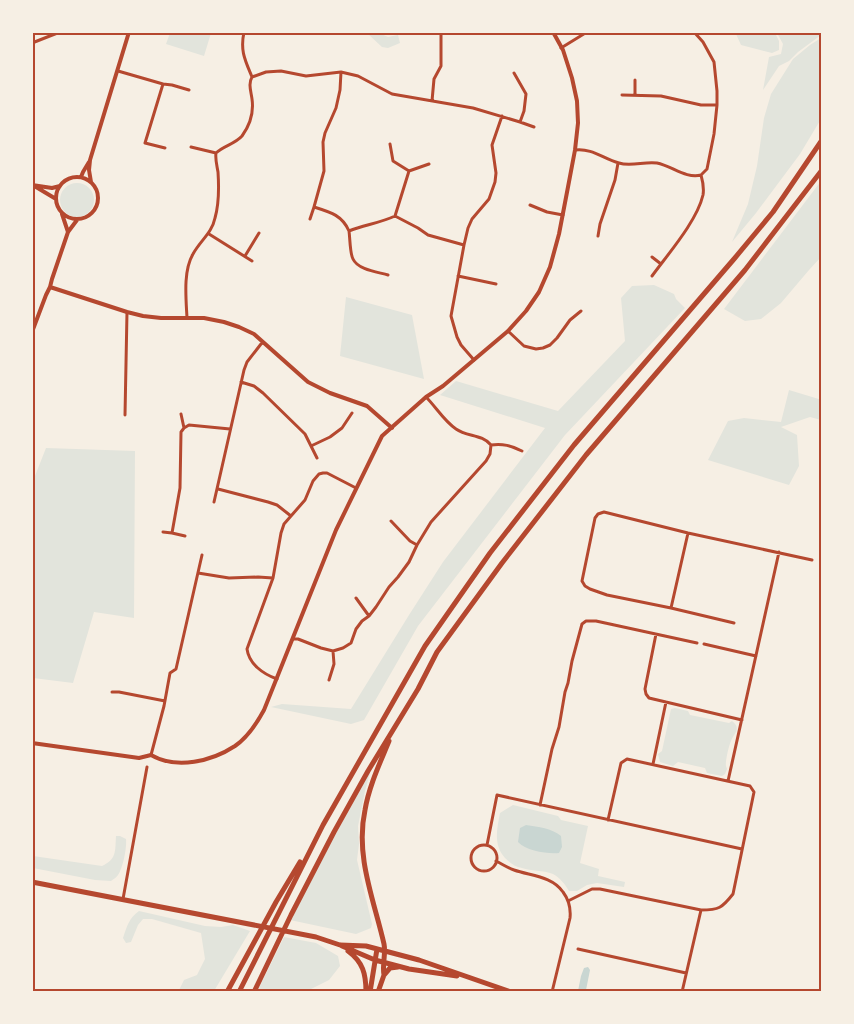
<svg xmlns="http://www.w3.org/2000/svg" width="854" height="1024" font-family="Karla,sans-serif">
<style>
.green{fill:#e2e4dc}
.water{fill:#c9d6d2}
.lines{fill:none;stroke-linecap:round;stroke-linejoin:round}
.minor{stroke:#b5482f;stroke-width:3}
.tertiary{stroke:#b5482f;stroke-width:4}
.trunk{stroke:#b5482f;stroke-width:5}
.neatline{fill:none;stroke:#b5482f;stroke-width:2}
</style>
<rect width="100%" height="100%" fill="#f6efe4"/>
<path class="green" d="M170,33H211L204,56L166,44Z
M367,33H379L388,37L398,35L400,43L388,48L382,47Z
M736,33H775L779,41V50L772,53L741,45L736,34Z
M777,33H821V35L798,52L789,61L779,66L763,90L769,57L781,54L783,44Z
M821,38V119L800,154L756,213L732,242L748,204L757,166L764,118L771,94L793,59L810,45Z
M821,181V257L809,270L781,303L761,319L745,321L724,309Z
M60 200a17 17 0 1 1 34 0a17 17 0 1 1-34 0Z
M654,285L674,294L676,299L685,308L565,435L418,626L364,720L351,724L271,707L282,704L351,709L409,615L443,562L545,428L440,395L456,381L558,411L625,341L621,298L632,286Z
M346,297L412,315L424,379L340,356Z
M789,390L822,400L821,420L810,417L781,427L797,435L799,466L789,485L708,460L728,421L744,418L781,422Z
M46,448L135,451L134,618L94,612L73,683L33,678V481Z
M675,708L688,711L690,715L729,723L732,721C742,729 734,733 731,741C729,745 725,762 726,766C726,767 727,768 727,769L725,774L722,776L707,773L705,768L678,762L673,766L660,762L658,754L662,751L671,709Z
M372,766L365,791L358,826L359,844L357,860L372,924L371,928L356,934L290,920Z
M513,805L558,816L561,820L588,826L580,863L599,869L598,876L625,882L624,887L597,883L587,885L577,891H569C565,884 560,878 553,874C543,870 531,871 522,868C515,867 510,863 505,858C493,845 497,829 500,813Z
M116,836H120L126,839C127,847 123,868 118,875C116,878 113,879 111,881L95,880L33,868V856L102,866C117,859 115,851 116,836Z
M139,911L205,926L221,927L233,925L250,931L214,991H172L179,990L184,980L197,975L205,959L201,933L152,919H143L138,925L131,942L126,943L123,938C127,926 129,918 139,911Z
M284,937L316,943L338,956L340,966L329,980L307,991L257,992Z"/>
<path class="water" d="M526,825C539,827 551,828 561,836L562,847L559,853C547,854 526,851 518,842L520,828Z
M588,967L590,970L586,990L584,991H578L581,976L584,968Z"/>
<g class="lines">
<path class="minor" d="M32,43L60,32
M561,48L587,32
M118,71L163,84L172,85L189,90
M341,72L340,90L336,108L325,133L323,142L324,171L314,207C330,212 342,215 349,231C364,225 380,223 395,216L418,228L428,235L464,245
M252,77L266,72L281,71L306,76L341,72L358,76L392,94L473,108L520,122L524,111L526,94L514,73
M635,80V95
M163,84L145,143L165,148
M622,95L661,96L701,105H717
M432,101L434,79L441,66V32
M520,122L534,127
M390,144L393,161L409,171L429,164
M191,147L216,153
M575,150C593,148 603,159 619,163C631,167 645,161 657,163C672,166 686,179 701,175
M530,205L547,212L563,215
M395,216L409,171
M310,219L314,207
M349,231C350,238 350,254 353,259C358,270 378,272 388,275
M209,234L252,261
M598,236L600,224L615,180L618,163
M245,256L259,233
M652,257L661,264
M458,276L496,284
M652,276C668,254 697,221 703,195C704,189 703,182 701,175L707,169L714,134L717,105V91L714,62L703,42L694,32
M187,318C186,298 183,271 193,254C200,241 212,233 215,218C219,204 219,187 218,172C217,166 215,159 216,153C223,146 235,144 242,136C250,125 254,113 252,99C251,91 248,84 252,77C245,60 240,51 244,32
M508,331L524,346L536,349L543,348L550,345L557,338L570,320L581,311
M474,360L461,345L457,337L451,316L464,245L468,228L472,219L489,199L495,182L496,173L492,145L502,116
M241,382L254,386L263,393L305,434L311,446L330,437L342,428L352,413
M181,414L184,428
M125,415L127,312
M491,445C503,443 511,446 522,451
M311,446L317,458
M218,489L268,502L277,505L291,516
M214,502L244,370L247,362L261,344L263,343
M391,521L410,541L417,545
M163,532L172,533L185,536
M172,533L180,488L181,432L184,428L189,425L230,429
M198,573L229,578L258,577L273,578
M356,598L369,616
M671,608L688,533
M734,623L671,608L607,595L590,589L585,586L582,581L595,518L598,514L604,512L688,533L812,560
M656,634L645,689L646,694L649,698L742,720
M293,639H298L321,648L333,651L343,648L351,643L356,629L362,621L369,616L376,607L389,587L398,577L409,562L417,545L431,522L486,461L490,454L491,445C482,434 467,437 456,429C444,421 436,407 426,397
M704,644L756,656
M277,679C263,674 249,664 247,649L273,578L281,533L284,524L305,500L313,481L319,474L323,473H327L356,488
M329,680L334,664L333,651
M112,692H119L165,701
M151,755L164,706L170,673L176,669L202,555
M653,764L666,702
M728,781L779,552
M540,805L552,749L559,727L565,692L568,683L572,661L582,624L586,621H596L697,643
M487,845L497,795L742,849
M471 858a13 13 0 1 1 26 0a13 13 0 1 1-26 0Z
M496,861C502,864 508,868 514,870C531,876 552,876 563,892C569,900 571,908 570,918L552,992
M123,899L147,767
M568,901L592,889H600L701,910C719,910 722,908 733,894L754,792L750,786L627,759L621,763L608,820
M578,949L686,973
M682,992L701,910"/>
<path class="tertiary" d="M56 198a21 21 0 1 1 42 0a21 21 0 1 1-42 0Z
M81,177L83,172L89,162
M91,182L89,170L90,160L129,32
M32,185L52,188L60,186
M36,187L56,199
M62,214L68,232
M50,287L127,312L143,316L161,318H204L224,322L239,327L254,334L308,382L330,393L367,406L392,428
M32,332L46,295L50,287L52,279L68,232L77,220
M32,743L139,758L151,755C177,770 212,761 235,746C248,737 257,723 264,710L336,530L382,436L426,397L443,386L508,331L526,311L539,292L550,267L559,234L568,187L575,150L578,123L577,101L572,78L563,50L553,32"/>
<path class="trunk" d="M32,882L316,937L340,945L366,946L419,960L511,992
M342,946L375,960L409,969L457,976
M348,951C363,962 366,974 366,992
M384,975C382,965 386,954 384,944C374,900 355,856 365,810C369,786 380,763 389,741
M227,992L276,902L300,862
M239,992L323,825L425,646L490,553L574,445L734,259L773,212L822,140
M254,992L291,915L334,832L368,771L418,689L437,652L502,563L586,455L745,270L822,170
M370,992L377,949
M378,992L384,975L390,968L398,967"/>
</g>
<rect width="854" height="1024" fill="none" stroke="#f6efe4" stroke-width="68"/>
<rect x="34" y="34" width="786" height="956" class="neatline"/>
</svg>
